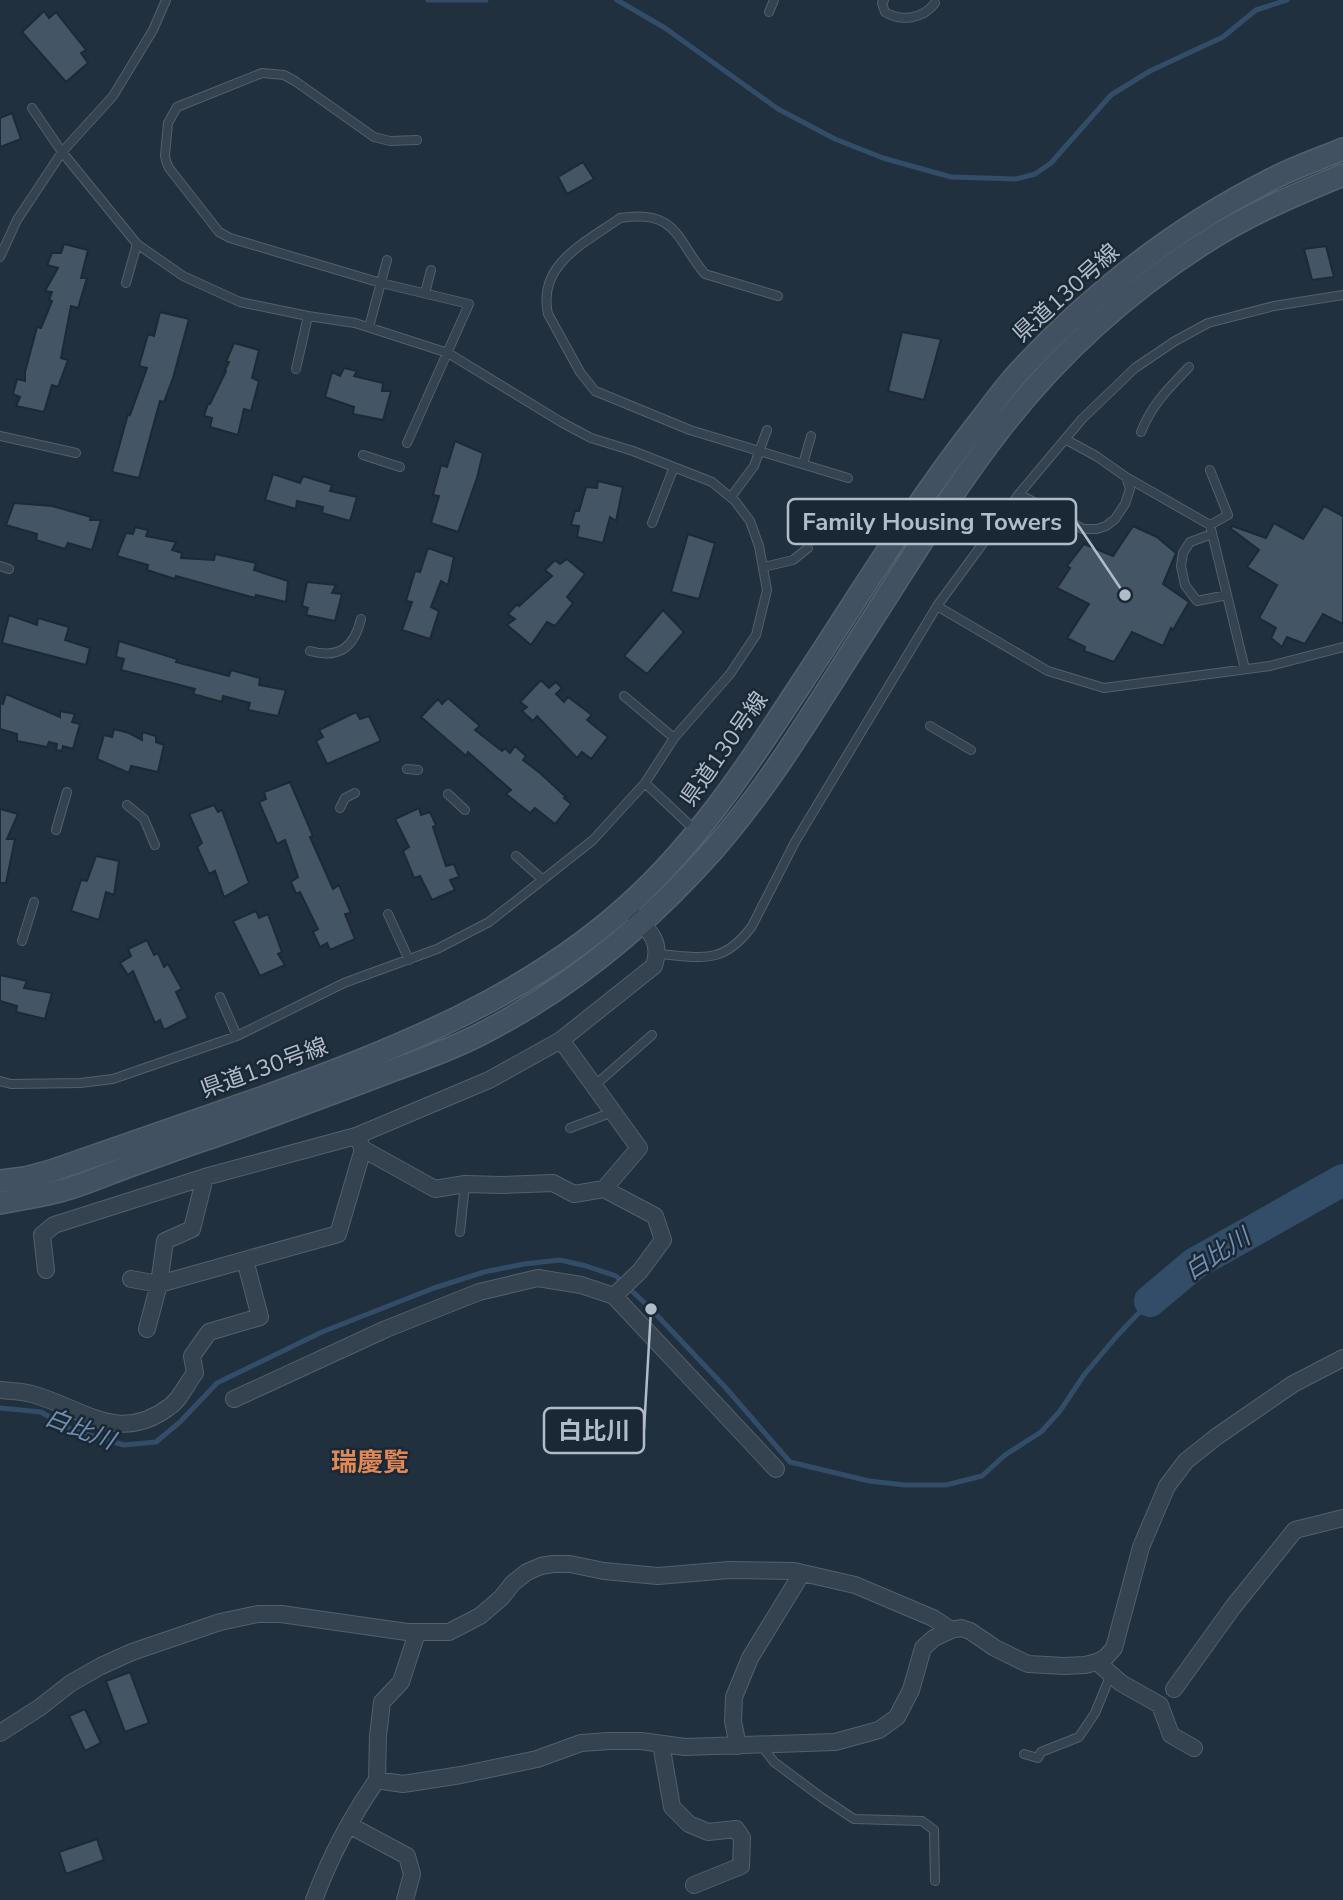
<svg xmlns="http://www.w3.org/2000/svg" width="1343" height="1900" font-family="'Nunito Sans','Noto Sans JP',sans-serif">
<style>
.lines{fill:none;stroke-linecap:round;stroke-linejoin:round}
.stream{stroke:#334d68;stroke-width:5}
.river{stroke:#334d68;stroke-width:32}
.building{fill:#456;stroke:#1c2936;stroke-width:2}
.service-casing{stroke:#535f6d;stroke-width:10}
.minor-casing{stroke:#535f6d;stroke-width:18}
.secondary-casing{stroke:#535f6d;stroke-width:24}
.service{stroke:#35424f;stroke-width:8}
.minor{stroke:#35424f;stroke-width:16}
.secondary{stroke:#425162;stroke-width:21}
.labels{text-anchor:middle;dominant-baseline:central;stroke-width:5;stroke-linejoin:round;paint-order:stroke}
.street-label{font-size:23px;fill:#b1bcca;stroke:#1a2734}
.water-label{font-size:24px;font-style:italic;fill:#6e8fb1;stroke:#1a2734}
.quarter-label{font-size:26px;font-weight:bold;fill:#e08856;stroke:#1a2734}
.leader{fill:none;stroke:#b1bcca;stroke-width:2.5}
.callout-dot{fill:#b1bcca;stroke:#1a2734;stroke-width:2.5}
.callout{fill:#1a2734;stroke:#b1bcca;stroke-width:2.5}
.callout-label{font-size:24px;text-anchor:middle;font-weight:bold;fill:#b1bcca}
</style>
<rect width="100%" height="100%" fill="#21303f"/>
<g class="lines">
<path class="stream" d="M428,0H486
M617,0L665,28L778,109L835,139L883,158L951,177L1016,179L1035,174L1051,163L1111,95L1150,71L1223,37L1256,10L1287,0
M0,1408L41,1412L72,1430L124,1445L156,1442L180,1422L217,1383L322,1332L434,1288L484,1272L524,1264L560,1260L586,1266L616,1276L651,1309L725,1387L790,1462L869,1481L905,1485H946L982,1476L1005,1455L1041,1432L1060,1411L1084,1375L1116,1337L1150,1301"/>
<path class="river" d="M1150,1301L1194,1264L1343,1180"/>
</g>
<path class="building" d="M44,11L49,18L56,12L86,50L81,53L88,63L66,82L22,32Z
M12,113L21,139L0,147V118Z
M583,162L594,179L567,194L558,177Z
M64,244L88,250L81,278H87L78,308L71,306L61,358L68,360L58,387L52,385L44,412L16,406L20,397L13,394L17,379L25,381V372L37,327L41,328L52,301L49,300L52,292L45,291L58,268L47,265L52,253H61Z
M1326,246L1334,277L1312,280L1304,249Z
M160,312L189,319L173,378L164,402L160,401L139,478L112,472L128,414L130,415L147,368L139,366L148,334L154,336Z
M902,332L941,339L924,400L888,391Z
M234,343L259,350L252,378L259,381L251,411L244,409L238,435L210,427L212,418L204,416L208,404H210L226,371L225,370L229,362H226Z
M344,368L357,371L354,376L383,383L382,391H391L383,420L353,414L354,407L325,397L332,372L340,376Z
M455,441L483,453L477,478L458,532L431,523L439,496L433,495L441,465L447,467Z
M273,474L300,483L303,476L332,485L330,491L357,497L350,521L322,513L323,507L297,501L296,509L265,500Z
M598,481L623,487L616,521L610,517L603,543L577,537L579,526L571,525L575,511H579L586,487L597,488Z
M14,503L52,506L91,517L90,520H101L92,550L68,543L65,549L36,540L37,534L6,525Z
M1324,506L1343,516V624L1323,614L1305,644L1287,637L1282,647L1271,638L1276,628L1259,618L1277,585L1247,567L1259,550L1230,528L1232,526L1266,538L1274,523L1303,539Z
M1133,526L1157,537L1176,553L1163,584L1189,602L1173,630L1171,628L1163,646L1132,632L1114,662L1084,651L1085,647L1067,638L1089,604L1057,588L1070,568L1067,566L1084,544L1113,556Z
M135,527L148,530L146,536L176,542L172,550L182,553L181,558L214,560L215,554L256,563L254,570L288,581L286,602L256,595L255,598L176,576L175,579L147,570L148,565L117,556L126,533L133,534Z
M688,534L715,543L699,599L671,592Z
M428,548L454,557L448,585L441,581L431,607L439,611L430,639L402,630L412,602L406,601L415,571L420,572Z
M567,559L585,574L567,597L573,603L555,626L547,622L531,645L507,625L515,619L508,614L517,604L519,606L552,576L545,570L555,560L560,564Z
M307,582L336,585L332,593L342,594L335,621L306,615L308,608L302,606Z
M663,610L684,632L647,674L624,656Z
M9,615L37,625L38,618L69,627L65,640L90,648L86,665L2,643Z
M119,641L177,659L176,662L229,676L231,670L260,678L259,685L286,690L278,716L248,710L250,703L223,696L222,702L193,694L195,689L121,670L124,659L116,657Z
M541,680L549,688L556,682L562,688L556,694L564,702L568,697L592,715L587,720L608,737L591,759L582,752L577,758L537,716L533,721L522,711L527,707L520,702Z
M6,694L60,717V711L75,714L72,722L80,724L73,749L63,746L62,751L56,750L57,744L49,742L47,747L17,741V734L0,729V703L3,704Z
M448,698L480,726L475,730L502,751L505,748L510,753L515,746L526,756L523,760L540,773L566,797L564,798L571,804L555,824L535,808L530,813L506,794L511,790L468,752L466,756L421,717L438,699L442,704Z
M356,712L360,719L369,716L381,741L327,764L316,741L323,737L319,730Z
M114,729L129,733L142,740V732L156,736V742L164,745L158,772L131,766L129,773L97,759L104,735L112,737Z
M290,782L313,836L310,837L333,889L339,885L351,913L345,914L355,939L330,950L327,943L320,947L313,932L318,929L300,892L296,894L291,882L298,877L285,840L277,844L259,802L266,799L264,792Z
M214,805L218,812L222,810L249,883L224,897L215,871L209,874L197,847L202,843L189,814Z
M419,808L421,815L430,812L436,825L433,827L446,866L454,864L459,877L450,880L455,890L432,900L420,876L414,878L403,851L409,847L395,819Z
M0,809L18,814L7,839H15L6,883H0Z
M96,856L119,861L114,895L106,892L99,920L71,911L81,880L87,881Z
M256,911L259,918L268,914L282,952L278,954L285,965L260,976L233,921Z
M147,940L154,955L158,953L164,967L168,964L182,989L176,992L188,1018L164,1030L160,1020L155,1023L133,971L128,975L120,963L131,956L128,949Z
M0,975L27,981L24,988L52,993L45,1019L16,1012L17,1006L0,1001Z
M130,1672L149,1723L125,1732L106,1681Z
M85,1709L101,1743L85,1751L69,1716Z
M97,1839L104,1860L66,1874L59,1852Z"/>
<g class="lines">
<g class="service-casing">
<path id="service" d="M884,0L882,3L885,12C901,22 923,19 935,3
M769,12L774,0
M0,257L17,220L62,152L113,96L153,30L166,0
M126,283L137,244
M425,293L431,270
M778,296L705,274C676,240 678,209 620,218C585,243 537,264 548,314L580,372L595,391L690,430L848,478
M369,327L387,260
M296,369L308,316
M1141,432C1152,404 1169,388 1189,367
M0,436L76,453
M407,443L469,304L381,283L230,238L219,232L169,168L166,161L165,155L168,123L177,107L262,73L284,75L295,81L374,137L390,141L417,140
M363,455L400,467
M803,464L811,436
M1210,470L1228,515L1210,525
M1126,477L1210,525L1245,669
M1019,494L1083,529H1097L1106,526L1115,519L1125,504L1130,489L1126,477L1096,456L1065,439
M731,497L754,466L767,430
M652,523L674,467
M1212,534L1190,542L1183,553L1181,566L1185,585L1197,601L1227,595
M0,566L9,569
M764,567L793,560L808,548
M937,606L1048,671L1104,688L1270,666L1343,647
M310,651C340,659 354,647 361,619
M624,696L674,738
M930,726L971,750
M407,769L418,770
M645,783L697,832
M448,794L465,810
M127,805L144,819L155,845
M340,808L345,798L355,793
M56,830L67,792
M516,856L543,880
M388,914L409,960
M22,941L34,902
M658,954C701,957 723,966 752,926L795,842L937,606L1019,494L1082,419L1135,368L1175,341L1208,323L1274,306L1343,295
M220,997L237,1036
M0,1081L11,1084L80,1083L113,1079L237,1036L344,983L437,949L489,922L593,840L645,783L674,738L730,674L756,635L767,590L759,546L750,521L735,501L712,482L633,451L591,438L561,422L448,353L355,323L308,316L240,302L183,276L137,244L62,152L32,108
M594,1086L652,1035
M570,1128L613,1112
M460,1232L465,1184
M761,1745L774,1762L821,1797L854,1819L922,1821L934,1830L935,1881
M1024,1754L1038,1758L1041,1752L1079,1737L1095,1713L1111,1674"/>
</g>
<g class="minor-casing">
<path id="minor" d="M363,1149L435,1189L465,1184L502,1185L553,1183L574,1194L604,1189L639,1148L561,1040
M205,1177L192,1229L165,1241L159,1284L338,1234L363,1149L359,1141
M46,1270L42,1235L54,1225L205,1177L356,1136L489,1080L561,1040L654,966C662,941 650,932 634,915
M131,1279L159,1284L147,1329
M614,1296L776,1469
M0,1390C10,1391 22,1391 32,1394C82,1408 119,1445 169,1407C180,1400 187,1383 195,1373L192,1356L209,1332L260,1317L245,1260
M234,1399L386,1329L479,1292L538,1278L581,1285L614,1296L640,1271L663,1240L655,1216L604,1189
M1097,1662L1121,1683L1160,1705L1171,1735L1194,1748
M1174,1689L1233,1607L1295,1530L1343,1518
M0,1733L39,1708L71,1683L101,1666L132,1652L220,1622L258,1614H281L407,1632H449L480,1616L501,1598L513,1583L527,1572L541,1566L553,1564H570L604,1571L658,1576L729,1570L794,1571L855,1585L933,1618L951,1630
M661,1744L672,1807L689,1824L708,1832L736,1829L742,1838L741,1866L694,1885
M738,1746L733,1721L734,1697L750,1658L802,1573
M377,1780L378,1736L382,1702L401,1682L417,1633
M349,1825L407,1856L412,1874L405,1900
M314,1900C330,1857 351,1817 377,1780L403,1784L461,1775L537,1759L581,1743L609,1741H641L685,1747L835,1742L879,1730L897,1717L911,1690L923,1648L934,1638L951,1630L961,1628L970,1631L995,1648L1028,1664L1064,1666L1085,1665L1097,1662L1106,1657L1114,1648L1141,1547L1167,1486L1186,1461L1216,1437L1293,1384L1343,1358"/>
</g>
<g class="secondary-casing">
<path id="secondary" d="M0,1181L25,1178L51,1171C121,1147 191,1123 261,1098C396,1049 535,995 641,893C713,824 766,737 820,655C871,576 921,496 979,422C991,406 1003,390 1016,375C1089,295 1175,228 1272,179C1295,167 1319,159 1343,149
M0,1203C20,1199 40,1196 60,1191C83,1185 105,1175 127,1167C157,1156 187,1145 218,1135C276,1114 334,1093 391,1071C421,1060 452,1049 481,1034C571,988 647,925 714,849C770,785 813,712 859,640C905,569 949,495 1001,428C1056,357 1125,294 1201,245C1245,216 1294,195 1343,175"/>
</g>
<use href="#service" class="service"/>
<use href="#minor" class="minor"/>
<use href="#secondary" class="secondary"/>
</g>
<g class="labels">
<g class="street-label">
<text transform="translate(1066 293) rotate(-42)">県道130号線</text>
<text transform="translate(724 749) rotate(-55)">県道130号線</text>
<text transform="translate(264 1068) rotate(-20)">県道130号線</text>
</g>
<g class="water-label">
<text transform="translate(1217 1254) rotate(-33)">白比川</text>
<text transform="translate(80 1429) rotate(21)">白比川</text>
</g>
<g class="quarter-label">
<text x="370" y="1462">瑞慶覧</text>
</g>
</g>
<path class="leader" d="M1125 595L1076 522M651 1309L644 1430"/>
<g class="callout-dot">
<circle cx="1125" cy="595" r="7"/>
<circle cx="651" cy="1309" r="7"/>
</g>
<g class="callout">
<rect x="788" y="499" width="288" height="45" rx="7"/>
<rect x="544" y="1408" width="100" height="45" rx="7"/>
</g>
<g class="callout-label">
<text x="932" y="530">Family Housing Towers</text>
<text x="594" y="1439">白比川</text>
</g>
</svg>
